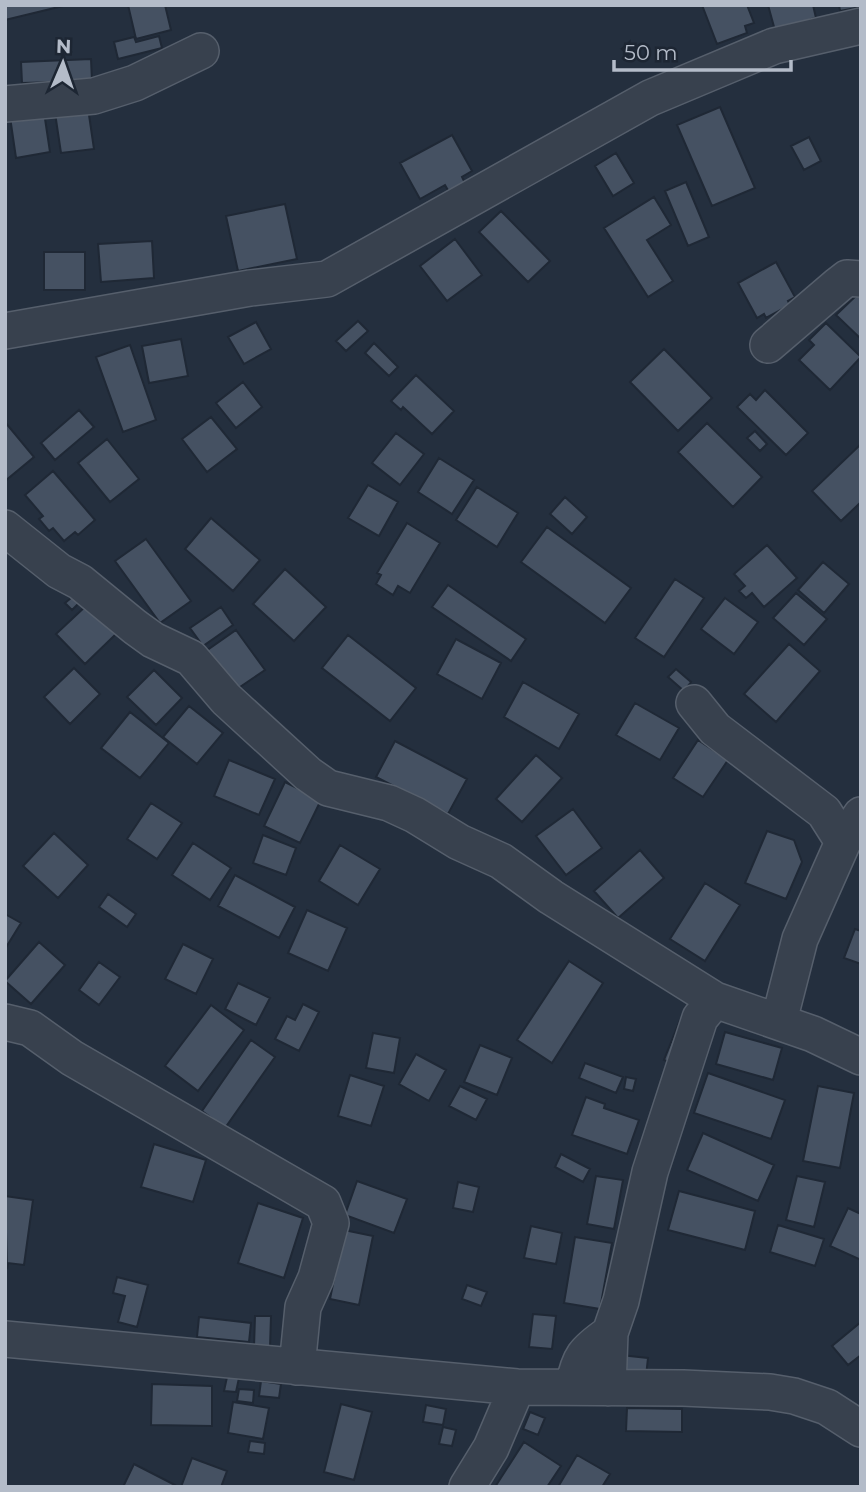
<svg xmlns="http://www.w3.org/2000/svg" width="866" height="1492" font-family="Montserrat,sans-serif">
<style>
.building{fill:#455162;stroke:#1f2835;stroke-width:2}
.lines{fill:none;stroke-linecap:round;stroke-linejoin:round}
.minor-casing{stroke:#565f6c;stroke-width:38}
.minor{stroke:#38414e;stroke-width:35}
</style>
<rect width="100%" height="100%" fill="#242f3e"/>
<path class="building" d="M5,5H67L5,20Z
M128,5H165L171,30L136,39Z
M702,5H747L754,23L745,26L747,33L717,44Z
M768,5H813L816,18L811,19L812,24L776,34Z
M839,5H861V7L840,11Z
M159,36L162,48L118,59L114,42L134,37L136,42Z
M91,59L92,81L22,83L21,62Z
M720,107L755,188L712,206L677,125Z
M88,108L94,149L61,153L55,113Z
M44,112L50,152L16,158L10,117Z
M452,135L472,171L462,177L465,183L449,192L445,185L420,199L400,163Z
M809,137L821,161L804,170L791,146Z
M616,153L634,183L613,196L595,166Z
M686,182L709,237L688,246L665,191Z
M654,197L671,225L647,240L673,281L648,297L604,228Z
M285,204L297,259L238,271L226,216Z
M501,211L550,261L528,282L479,232Z
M455,239L482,275L447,301L420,266Z
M152,241L154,278L101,282L98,244Z
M44,252H85V290H44Z
M776,262L795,297L788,301L790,305L766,318L764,314L757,318L738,283Z
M861,291V339L836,315Z
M358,321L368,331L346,351L336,341Z
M256,322L271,349L244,364L228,337Z
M826,323L861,357L830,390L799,360L814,345L809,340Z
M181,339L188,376L149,383L142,346Z
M374,343L398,367L389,376L365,353Z
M130,345L156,420L123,432L96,357Z
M664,349L712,398L678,431L630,382Z
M416,375L454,411L432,434L403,407L401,410L391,401Z
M243,382L262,407L236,428L216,403Z
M765,390L808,433L786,455L737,407L750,394L756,400Z
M79,410L94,427L55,460L41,443Z
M211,417L237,449L207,472L182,439Z
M5,422L34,457L5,481Z
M707,423L762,477L733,507L678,452Z
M755,431L767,444L760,451L747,438Z
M396,433L424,454L400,485L372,463Z
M107,439L139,479L110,502L78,463Z
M861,444V502L841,521L812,491Z
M439,458L474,480L452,514L418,492Z
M53,471L95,520L78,535L75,532L64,541L53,528L49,531L39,519L43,516L25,495Z
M368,485L398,502L379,536L348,518Z
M477,487L518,513L497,547L456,520Z
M565,497L587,517L572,534L550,514Z
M211,518L260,560L233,591L185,549Z
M407,523L440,543L410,593L398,586L393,595L376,584L381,575L377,573Z
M547,527L631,588L605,623L521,562Z
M146,539L191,601L160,623L115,561Z
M767,545L797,578L764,607L752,593L746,598L739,591L745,586L734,574Z
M823,562L849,584L824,613L798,590Z
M285,569L326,607L294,641L253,604Z
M675,579L704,598L664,657L635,638Z
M448,585L526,639L511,661L432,607Z
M77,593L83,599L72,610L65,603Z
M796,593L827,619L804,645L773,618Z
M725,598L758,622L734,654L701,629Z
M88,604L116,634L85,664L56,634Z
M221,607L233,625L203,646L190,628Z
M236,630L265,670L234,691L206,651Z
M348,635L416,688L390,721L322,668Z
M456,639L501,663L482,699L437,674Z
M789,644L820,671L776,722L744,694Z
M74,668L100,694L70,724L44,697Z
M676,669L691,682L684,691L668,677Z
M154,670L182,698L156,725L127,697Z
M523,682L579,714L559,749L504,717Z
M635,703L679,728L660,760L616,735Z
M189,706L223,733L197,764L163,737Z
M130,712L169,743L140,778L101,748Z
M698,740L728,760L703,797L673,778Z
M395,741L467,779L448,814L376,777Z
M536,755L562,778L522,822L496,799Z
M229,760L275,779L259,815L214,796Z
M285,782L321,800L300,843L264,826Z
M151,803L182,823L157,859L127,839Z
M573,809L602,848L566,875L536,836Z
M767,831L794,840L802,862L786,899L745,883Z
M54,833L88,865L58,898L23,866Z
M263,835L296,848L286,875L253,863Z
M193,843L231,868L210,900L172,875Z
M340,845L380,869L358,905L319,881Z
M640,850L664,878L618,918L594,891Z
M235,875L295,907L279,938L218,906Z
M705,883L740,905L705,961L670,939Z
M108,894L136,914L127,927L99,907Z
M307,910L347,928L328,971L288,953Z
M5,914L21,923L5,949Z
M855,929L861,931V964L844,958Z
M39,942L65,965L31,1004L5,981Z
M183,944L213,959L196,994L165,979Z
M569,961L603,983L552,1063L517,1040Z
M99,962L120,977L99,1005L79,990Z
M238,983L270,998L256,1025L225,1009Z
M303,1004L319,1012L299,1051L275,1039L287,1016L295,1020Z
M211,1005L244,1030L198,1091L165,1066Z
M680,1020L688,1023L672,1063L664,1060Z
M725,1032L782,1048L773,1080L716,1064Z
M373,1033L400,1038L394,1073L366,1068Z
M251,1040L275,1057L225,1128L202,1111Z
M480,1045L512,1058L497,1095L464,1082Z
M416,1054L446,1070L429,1101L399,1084Z
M585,1063L623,1077L616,1093L579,1078Z
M708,1073L785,1100L771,1139L694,1113Z
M350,1075L384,1086L371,1126L338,1116Z
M626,1077L636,1079L633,1091L624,1089Z
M460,1086L487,1099L476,1120L449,1106Z
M818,1086L854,1093L840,1168L803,1161Z
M586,1097L605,1104L604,1108L639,1120L627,1154L572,1135Z
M703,1133L774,1165L758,1201L687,1170Z
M154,1144L206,1160L193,1202L141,1187Z
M561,1154L590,1169L583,1182L555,1167Z
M596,1176L623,1180L614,1229L587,1224Z
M797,1176L825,1182L814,1227L786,1220Z
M357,1181L407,1199L394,1233L345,1215Z
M458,1182L479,1187L473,1212L453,1208Z
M679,1191L755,1211L745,1250L668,1230Z
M5,1196L33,1200L24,1265L8,1263L7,1269Z
M258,1203L303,1218L284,1278L238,1263Z
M848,1208L861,1214V1260L830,1246Z
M778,1225L824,1239L815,1266L770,1252Z
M531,1226L562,1233L556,1264L524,1258Z
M344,1230L373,1236L359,1305L330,1299Z
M575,1237L612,1243L600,1309L564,1303Z
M117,1277L148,1285L137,1327L118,1322L125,1296L113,1293Z
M467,1285L487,1292L481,1306L462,1299Z
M533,1314L556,1316L552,1349L529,1347Z
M255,1316H271L270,1348L254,1347Z
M199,1317L251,1323L249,1342L197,1337Z
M861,1322V1355L848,1365L832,1346Z
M620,1355L648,1358L646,1376L619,1373Z
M227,1377L239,1378L236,1392L224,1391Z
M261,1381L281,1384L279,1398L259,1396Z
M152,1384L212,1386V1426L151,1425Z
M239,1389L254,1390L253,1403L237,1401Z
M233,1402L269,1408L263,1439L228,1433Z
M341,1404L372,1412L354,1480L324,1472Z
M426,1405L446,1409L443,1425L423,1422Z
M627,1408L682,1409V1432L626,1431Z
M530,1412L545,1418L538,1435L523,1429Z
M443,1427L456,1430L452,1446L439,1444Z
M250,1441L265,1443L264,1454L248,1452Z
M524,1442L561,1466L547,1487H495Z
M577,1455L610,1474L602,1487H558Z
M192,1458L227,1471L221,1487H181Z
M134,1464L175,1485L174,1487H123Z"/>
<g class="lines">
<g class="minor-casing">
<path id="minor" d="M5,104L94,96L135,83L201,51
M5,331L250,288L327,279L650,98L774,46L861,26
M768,345L838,285L847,278L861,279
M5,528L59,571L80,582L135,627L153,640L191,658L226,699L308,774L328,788L389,803L415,815L459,842L501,861L551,897L715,1000L813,1034L861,1057
M694,703L715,729L824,812L843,842
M779,1021L800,939L843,842L861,815
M5,1022L30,1028L72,1058L323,1203L331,1223L316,1278L303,1307L297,1367
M5,1339L517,1387L683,1388L770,1392L794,1396L827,1407L861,1429
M573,1387C579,1357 584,1351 610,1333
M608,1388L610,1333L621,1301L650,1172L700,1018L715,1000
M467,1487L491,1448L517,1387"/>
</g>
<use href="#minor" class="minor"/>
</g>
<rect width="866" height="1492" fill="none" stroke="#b4bcc9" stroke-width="14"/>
<g transform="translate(63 63) rotate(2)" stroke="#1d2633" stroke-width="5" paint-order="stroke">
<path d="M0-5L12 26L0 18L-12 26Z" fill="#b4bcc9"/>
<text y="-10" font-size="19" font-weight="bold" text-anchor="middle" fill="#b4bcc9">N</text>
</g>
<path d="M614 60v10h177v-10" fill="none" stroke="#b4bcc9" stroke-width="3.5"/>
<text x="624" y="60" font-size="21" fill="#b4bcc9" stroke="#1d2633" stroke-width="5" paint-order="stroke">50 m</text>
</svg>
